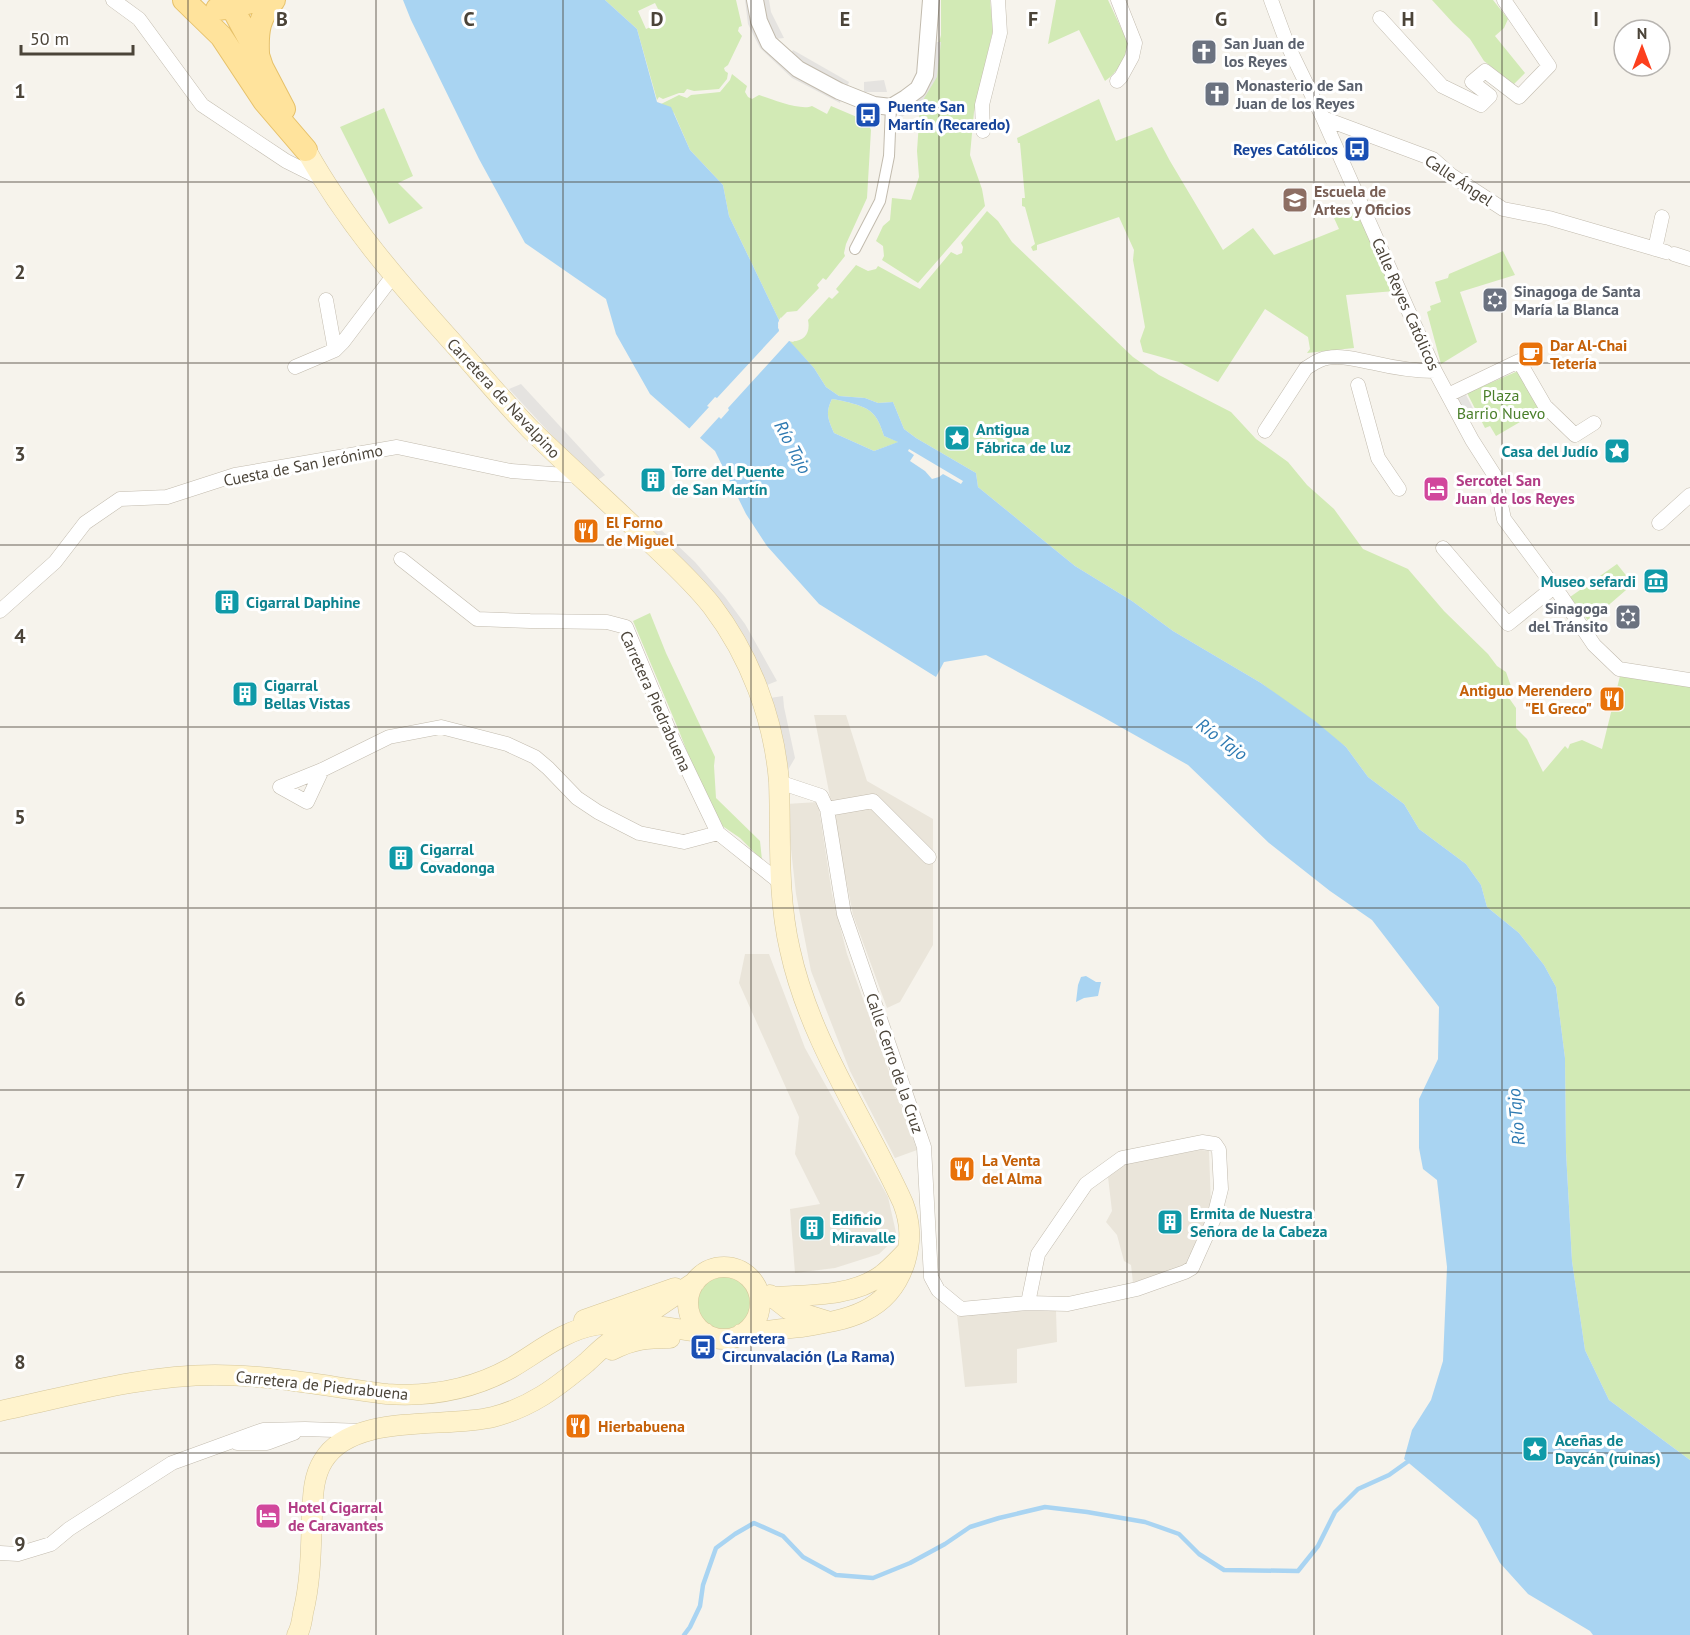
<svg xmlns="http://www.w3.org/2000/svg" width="1690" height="1635" font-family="'PT Sans',sans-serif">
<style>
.residential{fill:#eae5da}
.green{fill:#d2eab5;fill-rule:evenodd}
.parking{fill:#e5e3e0}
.water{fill:#a9d4f2;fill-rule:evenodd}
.pier{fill:#f6f3ec}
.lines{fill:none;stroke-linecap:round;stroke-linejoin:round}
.stream{stroke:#a9d4f2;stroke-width:4.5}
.pedestrian-casing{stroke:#c2bbae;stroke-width:12}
.minor-casing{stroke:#c2bbae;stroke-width:15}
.tertiary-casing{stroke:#c2bbae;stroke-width:18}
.secondary-casing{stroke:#d6c79b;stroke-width:21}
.primary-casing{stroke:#e6c16a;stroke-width:24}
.pedestrian{stroke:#fff;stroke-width:10}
.minor{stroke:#fff;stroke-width:14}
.tertiary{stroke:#fff;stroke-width:16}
.secondary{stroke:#fff3cd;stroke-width:20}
.primary{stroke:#ffe39c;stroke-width:22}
.grid{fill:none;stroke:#4b4439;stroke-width:1.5;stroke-opacity:0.55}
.labels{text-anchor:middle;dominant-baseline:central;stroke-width:6;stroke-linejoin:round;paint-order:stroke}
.worship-label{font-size:16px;font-weight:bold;fill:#5b616d;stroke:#fff;text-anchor:start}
.transit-label{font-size:16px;font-weight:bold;fill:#164399;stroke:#fff;text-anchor:start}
.street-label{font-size:16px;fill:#4b4439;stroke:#fff}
.education-label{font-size:16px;font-weight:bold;fill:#785e54;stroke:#fff;text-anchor:start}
.food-label{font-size:16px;font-weight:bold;fill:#c56008;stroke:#fff;text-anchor:start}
.park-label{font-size:16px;fill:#4a7f2a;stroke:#fff}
.culture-label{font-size:16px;font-weight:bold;fill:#0d838f;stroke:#fff;text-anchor:start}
.hotel-label{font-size:16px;font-weight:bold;fill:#b23c85;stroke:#fff;text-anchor:start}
.water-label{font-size:18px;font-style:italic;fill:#2e7ab2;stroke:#fff}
.grid-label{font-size:20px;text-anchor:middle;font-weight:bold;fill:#4b4439;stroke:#fff;stroke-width:6;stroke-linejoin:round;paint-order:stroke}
</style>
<rect width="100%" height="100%" fill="#f6f3ec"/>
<path class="residential" d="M814,715H846L867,781L933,819V945L900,1002L887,1008L853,915Z
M818,802L832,894L847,954L917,1150L895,1158L850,1071L811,971L796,894L786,804Z
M745,954H769L805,1048L888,1197L897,1237L879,1254L835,1268L795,1273L790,1209L820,1204L795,1154L799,1117L739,983Z
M1201,1150L1209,1151L1211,1206L1200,1238L1189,1261L1184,1265L1133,1283L1131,1265L1124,1261L1117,1235L1106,1222L1112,1211L1108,1177L1126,1163Z
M1011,1311H1056L1057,1342L1017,1349V1383L965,1387L957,1315Z"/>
<path class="green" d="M605,0H736L742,26L739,27L738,31L742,36L728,65L724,68L725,71L728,73L727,79L719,89L694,91L687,89L684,93H679L663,99L659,97L657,100L637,29ZM655,3L664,21L646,29L638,11Z
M941,0H990L993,30L974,112L970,155L982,189L985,206L918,283L882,260L884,256L883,246L876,241L883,226L890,220L892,198L911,200L919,177L917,151L920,107L926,93L941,35Z
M1056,0H1108L1129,45C1124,60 1118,72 1105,81L1079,30L1048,44Z
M1432,0H1493L1508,19L1504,28L1495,36L1525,73L1514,84L1484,61L1470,39L1453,23Z
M732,74L747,86L745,92L748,97L752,99L759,95C771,99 801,111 812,106L827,114L831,106L864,120L868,123L871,130L867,198L846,244L844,253L845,256L826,280L823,278L817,285L819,288L797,311L787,312L779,320L729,216L723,185L690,150L674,113L661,104L679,95L687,98L691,95L720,92L730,80Z
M1099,99L1116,141L1152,127L1170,161L1223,250L1253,228L1274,255L1339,229L1334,218L1357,206L1395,291L1346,295L1354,348L1307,353L1310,349L1308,337L1265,309L1218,382L1179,362L1143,352L1140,341L1145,327L1133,260L1134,250L1119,217L1037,245V250L1033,251L1031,247L1035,244L1025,207L1022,206V198H1025L1020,143H1018L1017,138Z
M384,108L413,176L398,183L423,208L389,224L340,127Z
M987,211L998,221L1012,242L1133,357L1159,375L1231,412L1256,439L1288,462L1307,485L1334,509L1363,549L1408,569L1444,611L1488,654L1497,666L1506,672L1513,692L1509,698L1516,708V728L1527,739L1543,772L1565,746L1568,749L1570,744L1582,740L1602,749L1620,676L1690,686V1460L1609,1400L1585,1350L1572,1261L1566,1152L1565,1058L1556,987L1544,965L1519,933L1487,907L1481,885L1466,864L1419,829L1404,804L1368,777L1346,747L1261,683L1173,631L1132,601L1075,566L978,487L976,473L916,438L904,429L893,402L878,403L865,398L839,396L826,387L814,368L789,341C803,343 811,334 808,320L829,297L832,299L839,292L836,289L856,265L868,271L876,269L878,266L920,289L951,252L957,255L962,253L963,247L961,243Z
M1503,251L1515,275L1460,292L1477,342L1441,364L1427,312L1431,310L1430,306L1441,302L1435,282L1448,278L1449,274Z
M1518,371L1542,409L1496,436L1490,426L1485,428L1467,393Z
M832,399C840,400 863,405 870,411C878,417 881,427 884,436L899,442L874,451L834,433C828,419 825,413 832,399Z
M1617,564L1633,584L1589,622L1570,597Z
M650,613L666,653L715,757L714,766L716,798L760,841L762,860L740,838L721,825L705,798L679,731L633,621Z
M697 1303a28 28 0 1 1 56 0a28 28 0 1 1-56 0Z"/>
<path class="parking" d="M745,0H748L752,22L841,100L840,103L792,78L760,48L748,24Z
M763,0H769L771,12L784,38L775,39L766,18Z
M935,42H941L937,77L920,105L900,118L898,114L921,96L933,77Z
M793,50L849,82L847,87L802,62L791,53Z
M884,80L887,92H864V82Z
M521,384L605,475L595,482L509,389Z
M1465,393L1478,418L1470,422L1457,397Z
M639,519L655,524L695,562L725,597L745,624L777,681L767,685L745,640L703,582L680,557Z
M783,696L784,707L795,758L788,770L770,698Z"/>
<path class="water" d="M403,0H605L637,29L657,102L671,107L690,150L723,185L729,216L779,320L778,328L814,368L826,387L839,396L865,398L878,403L893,402L904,429L916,438L976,473L978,487L1075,566L1132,601L1173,631L1261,683L1315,721L1346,747L1368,777L1404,804L1419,829L1466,864L1481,885L1487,907L1519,933L1544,965L1556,987L1565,1058L1566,1152L1572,1261L1585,1350L1609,1400L1690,1460V1635H1593L1590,1631L1528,1594L1500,1563L1477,1520L1404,1459L1412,1430L1431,1400L1443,1361L1447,1267L1437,1180L1423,1169L1419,1148V1099L1438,1059L1439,1007L1372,920L1330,891L1269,843L1188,765L1101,716L986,655L944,662L936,677L819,604L767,546L746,514L715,451L650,394L616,334L606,299L525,243L479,159L411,20ZM832,399C840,400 863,405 870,411C878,417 881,427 884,436L898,442L874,451L834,433C828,419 825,413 832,399ZM909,449L963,481L961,484L943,474L939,477L932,479L925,471L910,461L914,455L908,451Z
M1086,976L1096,982H1101L1098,996L1084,998L1076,1002L1078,985L1081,977Z"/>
<path class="pier" d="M781,317L782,329L794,342L789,341L728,408L729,410L721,419L719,417L698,440L687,431L709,407L707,406L715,397L717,398L779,331L778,323Z"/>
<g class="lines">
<path class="stream" d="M684,1635L690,1627L700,1606L703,1585L716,1548L735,1534L754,1523L783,1536L803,1557L836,1575L873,1578L910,1563L945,1544L970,1527L999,1518L1045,1507L1087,1512L1145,1522L1179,1534L1199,1554L1224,1570L1298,1571L1318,1546L1335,1512L1358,1489L1389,1475L1410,1460"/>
<g class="pedestrian-casing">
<path id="pedestrian" d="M855,249L880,201L889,156L891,107"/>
</g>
<g class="minor-casing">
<path id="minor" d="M113,0L139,19L202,105L286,161L322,179
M1271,0L1288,46L1323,118L1435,371L1472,440L1495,476L1504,519L1561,596L1594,645L1619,669L1690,680
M1380,18L1442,86L1481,105L1490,96L1472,82L1485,71L1519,97L1549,66L1504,0
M1117,81L1121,77L1132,57L1135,43L1118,0
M1323,118L1433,159L1451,175L1503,209L1549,218L1666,252
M983,131L982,105L1000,33L998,0
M1655,249L1662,217
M1674,254L1690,259
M326,300L335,350
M295,367L335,350L343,342L393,276
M1358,385L1378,458L1399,489
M1448,395L1519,361L1545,406L1575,435L1594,423
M1265,431L1306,368C1313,364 1319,359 1327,358C1342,355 1359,360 1374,363C1395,368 1414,371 1435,371
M1659,523L1690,495
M1443,548L1508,624L1554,587
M401,559L477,619L530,621L607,622L626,627L671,735L718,833L782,884
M0,611L55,562L85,523L120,499L167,497L235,475L397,447L511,471L579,476
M322,770L307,802L280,787L322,770L389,737L441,727L507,744L535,757L548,768L577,798L598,812L639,833L684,842L718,833
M779,782L821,796L827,809L844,914L924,1147L931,1277L938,1290L961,1309L1028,1303L1068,1304L1137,1289L1185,1272L1192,1268L1213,1221L1221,1189L1219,1150L1215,1144L1202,1142L1122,1158L1086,1184L1038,1254L1028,1303
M827,809L873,801L929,857
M237,1443H267L294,1433
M0,1553L18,1554L51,1544L69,1529L172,1463L263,1430L305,1429L363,1431"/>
</g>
<g class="tertiary-casing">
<path id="tertiary" d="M755,0L759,21L769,43L798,69L839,91L874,105L891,107L906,98L918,89L925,75L931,0"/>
</g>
<g class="secondary-casing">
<path id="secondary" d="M306,150C346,222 399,283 454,344C479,372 504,402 530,429C570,468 612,505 652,544C673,564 694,583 712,606C750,656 774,719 779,782C781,837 777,895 790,950C810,1042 865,1119 903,1203C911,1224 911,1241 905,1262C889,1313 847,1320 801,1327C781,1329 761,1332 741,1334
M688 1303a36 36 0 1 1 72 0a36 36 0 1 1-72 0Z
M770,1295L788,1309L827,1321
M773,1297C809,1295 852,1297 882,1275C891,1268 899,1259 906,1252
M584,1320L675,1288
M612,1350C633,1339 647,1338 670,1338
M0,1411C71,1396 142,1375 215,1375C273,1375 330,1387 387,1394C430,1397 473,1389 511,1368C537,1353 564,1330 596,1325C631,1320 670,1328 705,1333
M297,1635C301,1628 302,1621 303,1613C311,1581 311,1547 312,1514C313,1496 313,1477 323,1461C352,1412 444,1429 493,1417C531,1407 556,1388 586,1363C594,1356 601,1348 610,1342C637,1320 667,1301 695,1282"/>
</g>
<g class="primary-casing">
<path id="primary" d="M184,0L221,36L264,101L306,150
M228,0L258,55L262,67L284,109
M217,9L232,7L258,0
M258,53C257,30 259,18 274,0"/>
</g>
<use href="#pedestrian" class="pedestrian"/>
<use href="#minor" class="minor"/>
<use href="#tertiary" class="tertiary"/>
<use href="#secondary" class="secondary"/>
<use href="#primary" class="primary"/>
</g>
<path class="grid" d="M188,0V1635M376,0V1635M563,0V1635M751,0V1635M939,0V1635M1127,0V1635M1314,0V1635M1502,0V1635M0,182H1690M0,363H1690M0,545H1690M0,727H1690M0,908H1690M0,1090H1690M0,1272H1690M0,1453H1690"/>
<defs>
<g id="church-square" transform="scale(1.35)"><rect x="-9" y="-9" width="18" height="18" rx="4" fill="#6b7280" stroke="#fff"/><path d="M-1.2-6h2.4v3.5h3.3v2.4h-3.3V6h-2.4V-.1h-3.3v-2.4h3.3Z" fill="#fff"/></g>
<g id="bus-square" transform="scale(1.35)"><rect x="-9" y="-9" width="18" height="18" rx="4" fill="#1a4fb4" stroke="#fff"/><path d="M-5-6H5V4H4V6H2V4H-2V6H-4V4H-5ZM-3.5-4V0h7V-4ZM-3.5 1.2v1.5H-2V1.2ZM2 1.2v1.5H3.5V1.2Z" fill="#fff"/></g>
<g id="university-square" transform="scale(1.35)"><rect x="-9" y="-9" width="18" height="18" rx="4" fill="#8d6e63" stroke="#fff"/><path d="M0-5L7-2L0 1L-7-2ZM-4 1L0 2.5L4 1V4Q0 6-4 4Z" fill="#fff"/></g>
<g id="synagogue-square" transform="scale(1.35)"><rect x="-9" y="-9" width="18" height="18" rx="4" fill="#6b7280" stroke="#fff"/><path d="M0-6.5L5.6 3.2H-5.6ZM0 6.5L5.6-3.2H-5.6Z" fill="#fff"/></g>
<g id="cafe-square" transform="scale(1.35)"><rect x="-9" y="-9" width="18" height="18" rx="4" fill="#e8710a" stroke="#fff"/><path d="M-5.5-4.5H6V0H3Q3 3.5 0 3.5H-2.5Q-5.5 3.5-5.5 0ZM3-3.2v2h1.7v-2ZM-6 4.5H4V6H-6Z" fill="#fff"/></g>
<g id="sight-square" transform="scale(1.35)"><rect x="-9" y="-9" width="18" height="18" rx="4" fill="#0f9aa8" stroke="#fff"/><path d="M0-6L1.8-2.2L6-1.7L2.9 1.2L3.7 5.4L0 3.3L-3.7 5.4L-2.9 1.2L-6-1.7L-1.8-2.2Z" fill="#fff"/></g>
<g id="building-square" transform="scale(1.35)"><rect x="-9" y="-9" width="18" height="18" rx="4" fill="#0f9aa8" stroke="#fff"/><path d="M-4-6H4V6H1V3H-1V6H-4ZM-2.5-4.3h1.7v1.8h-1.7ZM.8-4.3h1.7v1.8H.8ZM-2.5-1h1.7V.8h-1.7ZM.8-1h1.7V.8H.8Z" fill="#fff"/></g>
<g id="hotel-square" transform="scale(1.35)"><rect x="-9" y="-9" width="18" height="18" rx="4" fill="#d1479c" stroke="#fff"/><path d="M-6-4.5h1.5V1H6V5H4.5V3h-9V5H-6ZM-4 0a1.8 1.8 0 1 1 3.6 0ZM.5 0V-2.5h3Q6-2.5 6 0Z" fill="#fff"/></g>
<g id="restaurant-square" transform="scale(1.35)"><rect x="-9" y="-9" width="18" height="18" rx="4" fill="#e8710a" stroke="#fff"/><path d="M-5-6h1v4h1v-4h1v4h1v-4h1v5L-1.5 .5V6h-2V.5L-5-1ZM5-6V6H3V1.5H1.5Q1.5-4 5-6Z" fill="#fff"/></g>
<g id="museum-square" transform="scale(1.35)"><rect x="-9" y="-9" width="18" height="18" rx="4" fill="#0f9aa8" stroke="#fff"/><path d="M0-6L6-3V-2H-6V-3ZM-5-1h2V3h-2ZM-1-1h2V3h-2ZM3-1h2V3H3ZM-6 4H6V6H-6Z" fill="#fff"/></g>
</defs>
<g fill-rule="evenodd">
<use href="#church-square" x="1204" y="52"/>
<use href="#church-square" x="1217" y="94"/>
<use href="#bus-square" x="868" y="115"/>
<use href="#bus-square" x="1357" y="149"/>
<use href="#university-square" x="1295" y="200"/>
<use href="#synagogue-square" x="1495" y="300"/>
<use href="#cafe-square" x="1531" y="354"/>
<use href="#sight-square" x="957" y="438"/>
<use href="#sight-square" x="1617" y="451"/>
<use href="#building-square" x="653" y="480"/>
<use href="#hotel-square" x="1436" y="489"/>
<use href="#restaurant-square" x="586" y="531"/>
<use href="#museum-square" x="1656" y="581"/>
<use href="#building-square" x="227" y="602"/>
<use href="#synagogue-square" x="1628" y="617"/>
<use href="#building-square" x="245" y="694"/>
<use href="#restaurant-square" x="1612" y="699"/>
<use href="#building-square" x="401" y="858"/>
<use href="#restaurant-square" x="962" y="1169"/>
<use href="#building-square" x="1170" y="1222"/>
<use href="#building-square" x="812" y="1228"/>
<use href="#bus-square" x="703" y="1347"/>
<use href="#restaurant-square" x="578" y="1426"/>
<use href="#sight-square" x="1535" y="1449"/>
<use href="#hotel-square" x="268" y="1516"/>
</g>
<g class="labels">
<g class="worship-label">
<text x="1224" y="43">San Juan de<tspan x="1224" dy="18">los Reyes</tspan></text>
<text x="1236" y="85">Monasterio de San<tspan x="1236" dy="18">Juan de los Reyes</tspan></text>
<text x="1514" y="291">Sinagoga de Santa<tspan x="1514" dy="18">María la Blanca</tspan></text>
<text x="1608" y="608" text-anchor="end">Sinagoga<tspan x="1608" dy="18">del Tránsito</tspan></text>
</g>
<g class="transit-label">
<text x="888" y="106">Puente San<tspan x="888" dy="18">Martín (Recaredo)</tspan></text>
<text x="1338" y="149" text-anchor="end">Reyes Católicos</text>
<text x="722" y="1338">Carretera<tspan x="722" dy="18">Circunvalación (La Rama)</tspan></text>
</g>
<g class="street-label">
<text transform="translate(1459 180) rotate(34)">Calle Ángel</text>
<text transform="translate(1406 304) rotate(66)">Calle Reyes Católicos</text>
<text transform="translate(504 398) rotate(47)">Carretera de Navalpino</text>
<text transform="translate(303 465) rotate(-11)">Cuesta de San Jerónimo</text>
<text transform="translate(656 701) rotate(66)">Carretera Piedrabuena</text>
<text transform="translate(895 1063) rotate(71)">Calle Cerro de la Cruz</text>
<text transform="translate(322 1385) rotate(6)">Carretera de Piedrabuena</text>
</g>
<g class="education-label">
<text x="1314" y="191">Escuela de<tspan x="1314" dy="18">Artes y Oficios</tspan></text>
</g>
<g class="food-label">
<text x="1550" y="345">Dar Al-Chai<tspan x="1550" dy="18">Tetería</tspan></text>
<text x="606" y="522">El Forno<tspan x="606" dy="18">de Miguel</tspan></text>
<text x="1592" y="690" text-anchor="end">Antiguo Merendero<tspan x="1592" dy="18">"El Greco"</tspan></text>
<text x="982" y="1160">La Venta<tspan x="982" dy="18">del Alma</tspan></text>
<text x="598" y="1426">Hierbabuena</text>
</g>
<g class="park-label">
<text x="1501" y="395">Plaza<tspan x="1501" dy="18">Barrio Nuevo</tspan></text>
</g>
<g class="culture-label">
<text x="976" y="429">Antigua<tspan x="976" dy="18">Fábrica de luz</tspan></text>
<text x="1598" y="451" text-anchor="end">Casa del Judío</text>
<text x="672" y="471">Torre del Puente<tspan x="672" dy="18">de San Martín</tspan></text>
<text x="1636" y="581" text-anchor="end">Museo sefardi</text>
<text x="246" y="602">Cigarral Daphine</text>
<text x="264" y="685">Cigarral<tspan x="264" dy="18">Bellas Vistas</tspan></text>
<text x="420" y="849">Cigarral<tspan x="420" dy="18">Covadonga</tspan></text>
<text x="1190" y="1213">Ermita de Nuestra<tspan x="1190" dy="18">Señora de la Cabeza</tspan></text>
<text x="832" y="1219">Edificio<tspan x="832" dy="18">Miravalle</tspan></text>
<text x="1555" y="1440">Aceñas de<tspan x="1555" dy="18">Daycán (ruinas)</tspan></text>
</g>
<g class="hotel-label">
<text x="1456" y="480">Sercotel San<tspan x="1456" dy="18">Juan de los Reyes</tspan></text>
<text x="288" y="1507">Hotel Cigarral<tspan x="288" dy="18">de Caravantes</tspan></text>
</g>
<g class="water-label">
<text transform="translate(793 447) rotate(62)">Río Tajo</text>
<text transform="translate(1222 739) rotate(36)">Río Tajo</text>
<text transform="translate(1516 1117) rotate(-95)">Río Tajo</text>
</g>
</g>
<g class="grid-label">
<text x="282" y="26">B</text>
<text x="469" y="26">C</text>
<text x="657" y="26">D</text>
<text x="845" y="26">E</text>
<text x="1033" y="26">F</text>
<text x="1221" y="26">G</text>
<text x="1408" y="26">H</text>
<text x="1596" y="26">I</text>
<text x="20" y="98">1</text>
<text x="20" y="279">2</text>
<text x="20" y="461">3</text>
<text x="20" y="643">4</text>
<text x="20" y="824">5</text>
<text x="20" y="1006">6</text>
<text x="20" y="1188">7</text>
<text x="20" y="1369">8</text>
<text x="20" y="1551">9</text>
</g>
<g transform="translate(1642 48)"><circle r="28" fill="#ffffff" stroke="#b7b4b0" stroke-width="1.5"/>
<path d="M0-4.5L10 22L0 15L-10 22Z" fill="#fc3f1d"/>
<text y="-9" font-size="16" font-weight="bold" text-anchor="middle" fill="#4b4439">N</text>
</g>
<path d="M21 45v9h112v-9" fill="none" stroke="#4b4439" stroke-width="3"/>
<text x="30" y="45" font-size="18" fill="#4b4439" stroke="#ffffff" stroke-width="4.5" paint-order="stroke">50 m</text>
</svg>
